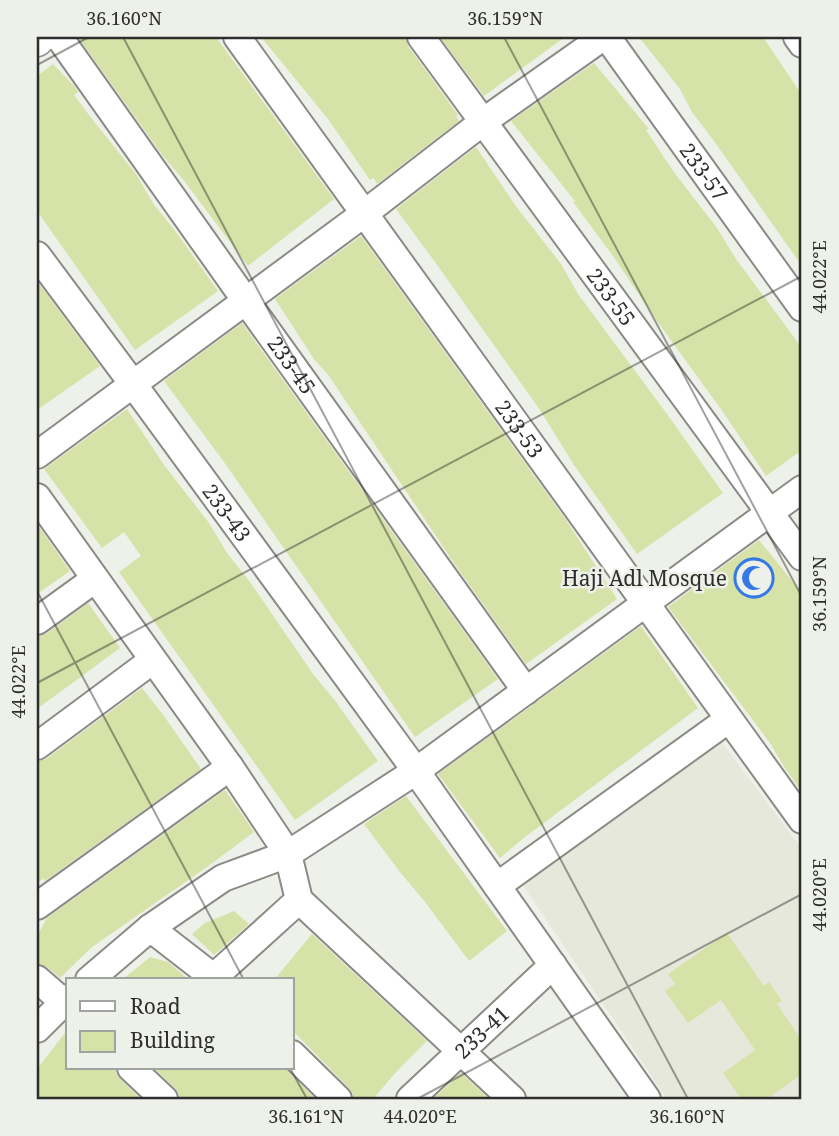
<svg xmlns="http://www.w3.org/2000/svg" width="839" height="1136" font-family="'Noto Serif',serif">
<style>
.built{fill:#e5e8da}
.building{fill:#d6e2a7}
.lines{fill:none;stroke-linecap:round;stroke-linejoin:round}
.minor-casing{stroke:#8a8b86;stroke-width:30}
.major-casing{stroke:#8a8b86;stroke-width:35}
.minor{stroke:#fff;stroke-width:26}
.major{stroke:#fff;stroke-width:32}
.ticks{fill:none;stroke:#2e2f2d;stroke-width:2;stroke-opacity:0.45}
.labels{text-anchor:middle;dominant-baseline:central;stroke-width:5;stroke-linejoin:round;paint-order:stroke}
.street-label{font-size:21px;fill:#2e2f2d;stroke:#eef0ea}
.poi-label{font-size:21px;fill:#2e2f2d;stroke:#eef0ea;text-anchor:end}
.neatline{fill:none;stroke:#2e2f2d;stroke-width:2.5}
.ticks-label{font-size:18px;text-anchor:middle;fill:#2e2f2d}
</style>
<rect width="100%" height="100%" fill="#eef0ea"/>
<path class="built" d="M719,739L802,849V1099H667L520,881Z"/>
<path class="building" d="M78,37H216L334,199L248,266L185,182L163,156Z
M261,37H406L408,46L458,115L456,116L459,121L377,184L374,178L370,180L328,119Z
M440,37H565L484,96Z
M639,37H763L802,95V266L714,141L692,112L680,89Z
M594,63L649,129L646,130L673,171L717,228L736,259L802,348V450L766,476L723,412L654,317L613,256L573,202L575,201L511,121Z
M53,64L76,88L78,92L74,95L92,119L136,174L153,203L176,232L218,291L135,350L37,211V76Z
M476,147L515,205L561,264L578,294L667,414L723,493L637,554L574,465L540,410L435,262L396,209Z
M361,236L566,520L617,599L526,664L458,569L329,376L314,359L275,299Z
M37,281L100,366L37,410Z
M242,323L498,679L415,737L224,462L164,381Z
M127,409L164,465L209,523L227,553L250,582L313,674L336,702L378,761L295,820L119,572L141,556L124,532L102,548L44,469Z
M37,524L70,571L37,594Z
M759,540L802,593V792L785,768L770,743L668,607Z
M88,603L120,648L37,709V636L46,634Z
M641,626L698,708L525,837L500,858L438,774Z
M142,688L164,716L201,769L45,881L44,878L37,883V761L46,759Z
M225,790L254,832L207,867L92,947L60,978L47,967L37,964V936L47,918Z
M406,796L507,931L469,961L425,902L400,872L364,824Z
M234,911L249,924L214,955L192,934L205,923Z
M727,933L764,986L769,982L782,1001L777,1004L802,1041V1074L767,1099H741L723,1073L755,1050L721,1000L688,1023L665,991L675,984L668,974Z
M312,934L427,1041L397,1071L373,1099H353V1094L349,1088L292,1030V980H274Z
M150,957L168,962L189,980H122Z
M68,1029V1068H116V1073L120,1079L141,1099H37V1069Z
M154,1068H284L316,1099H179V1094L175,1088Z
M461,1073L489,1099H433Z"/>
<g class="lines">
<g class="minor-casing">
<g id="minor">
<path id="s1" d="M59,37L246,301L526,691"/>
<path id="s2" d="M237,37L802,820"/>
<path id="s3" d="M421,37L802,557"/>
<path id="s4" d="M607,37L802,308"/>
<path d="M797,37L802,44"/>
<path id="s5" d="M37,255L133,384L416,771L647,1099"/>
<path d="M37,455L365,213L484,121L603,37"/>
<path d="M37,497L230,767L288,854L299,900L512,1099"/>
<path d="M37,621L95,579"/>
<path d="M37,746L153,660"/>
<path d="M497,886L729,719"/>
<path d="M37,906L230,767"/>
<path d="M150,928L217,980"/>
<path d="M214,977L299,900"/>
<path d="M37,979L68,1006"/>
<path d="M89,980L150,928L223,878L288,854L416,771L802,489"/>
<path d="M37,1029L68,998"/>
<path d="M292,1054L338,1099"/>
<path d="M131,1068L164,1099"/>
<path id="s6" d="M410,1099L553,965"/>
</g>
</g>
<g class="major-casing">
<path id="major" d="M37,40L40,37"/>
</g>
<use href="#minor" class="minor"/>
<use href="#major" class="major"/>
</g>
<path class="ticks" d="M123,37L688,1099M504,37L802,597M37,65L89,37M37,591L244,980M37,683L802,276M290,1068L307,1099M417,1099L802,894"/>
<defs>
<g id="mosque-ring" transform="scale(2.0125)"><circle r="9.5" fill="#eef0ea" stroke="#3479e6" stroke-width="1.5"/><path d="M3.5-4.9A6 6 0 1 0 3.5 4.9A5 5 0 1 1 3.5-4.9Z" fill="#3479e6"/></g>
</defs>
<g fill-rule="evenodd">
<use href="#mosque-ring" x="754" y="578"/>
</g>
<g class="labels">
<g class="street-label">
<text stroke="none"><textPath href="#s4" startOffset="166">233-57</textPath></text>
<text stroke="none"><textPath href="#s3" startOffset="322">233-55</textPath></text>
<text stroke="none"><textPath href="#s1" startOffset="402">233-45</textPath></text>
<text stroke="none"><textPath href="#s2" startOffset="483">233-53</textPath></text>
<text stroke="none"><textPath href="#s5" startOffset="320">233-43</textPath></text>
<text stroke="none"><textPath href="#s6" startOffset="98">233-41</textPath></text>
</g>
<g class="poi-label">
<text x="727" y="578">Haji Adl Mosque</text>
</g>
</g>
<rect width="839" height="1136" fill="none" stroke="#eef0ea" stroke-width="77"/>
<rect x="66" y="978" width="228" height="91" fill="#eef0ea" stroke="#a1a39e" stroke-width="2"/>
<rect x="80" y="1001" width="35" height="10" fill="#ffffff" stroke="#a1a39e" stroke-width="2"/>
<text x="130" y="1014" font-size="21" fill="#2e2f2d">Road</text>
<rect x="80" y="1031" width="35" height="21" fill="#d6e2a7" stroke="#a1a39e" stroke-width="2"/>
<text x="130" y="1048" font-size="21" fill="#2e2f2d">Building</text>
<rect x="38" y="38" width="762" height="1060" class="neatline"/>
<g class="ticks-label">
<text x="124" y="25">36.160°N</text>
<text x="505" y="25">36.159°N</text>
<text transform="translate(820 277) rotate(-90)" y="6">44.022°E</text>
<text transform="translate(820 594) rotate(-90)" y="6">36.159°N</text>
<text transform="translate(19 682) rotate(-90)" y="6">44.022°E</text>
<text transform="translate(820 895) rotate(-90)" y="6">44.020°E</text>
<text x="306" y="1123">36.161°N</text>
<text x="420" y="1123">44.020°E</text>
<text x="687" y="1123">36.160°N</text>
</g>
</svg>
